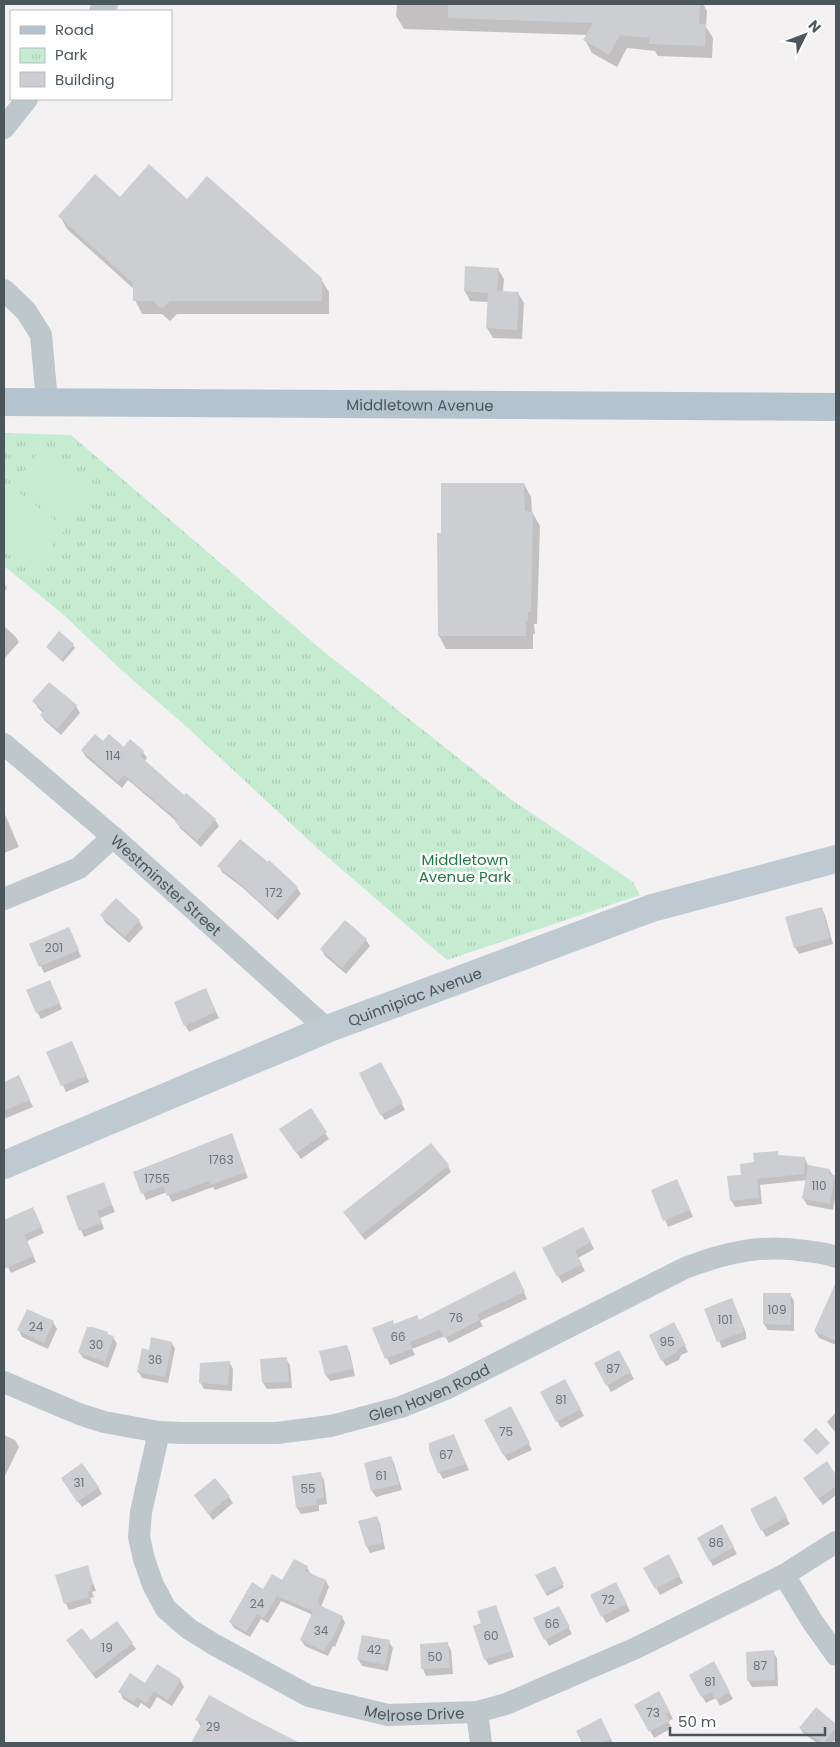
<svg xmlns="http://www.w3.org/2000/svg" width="840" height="1747" font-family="Poppins,sans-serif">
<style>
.park{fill:url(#park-tufts)}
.pitch{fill:#c5ecd0}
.shadow{fill:#0003}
.building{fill:#ccced2}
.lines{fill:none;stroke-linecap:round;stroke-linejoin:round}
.street{stroke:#bec7cc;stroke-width:22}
.secondary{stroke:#bfc9d1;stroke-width:28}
.primary{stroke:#b4c3cd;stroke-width:28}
.labels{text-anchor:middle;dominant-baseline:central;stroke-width:5;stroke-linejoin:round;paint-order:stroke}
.number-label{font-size:12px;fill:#6b747a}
.street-label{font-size:15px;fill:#4b565d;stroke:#fff}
.park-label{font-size:15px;fill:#207944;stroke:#fff}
</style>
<defs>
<pattern id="park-tufts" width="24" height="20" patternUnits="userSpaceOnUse" patternTransform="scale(1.25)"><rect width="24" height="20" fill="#c5ecd0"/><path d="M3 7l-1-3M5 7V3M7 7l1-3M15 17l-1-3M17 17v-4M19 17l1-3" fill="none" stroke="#abccb5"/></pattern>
</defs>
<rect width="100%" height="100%" fill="#f3f1f2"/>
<path class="park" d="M4,433L71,435L323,651L509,798L633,882L640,895L447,960L317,848L188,728L118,667L64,615L4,566Z"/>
<path class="pitch" d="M44,445L99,488L70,525L15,482Z
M11,486L66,529L37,566L4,540V495Z"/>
<path class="shadow" d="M397,4H703L707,11L706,27L713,38L712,58L658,56L655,51L627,48L617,67L592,53L585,40L587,35L404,29L396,16Z
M187,201L321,279L329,292V314H177L170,321L162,314H142L135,300V290L67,229L60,216Z
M498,269L504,279L503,292L518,293L524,303L522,339L493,338L487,328L488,302L470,301L465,291Z
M524,484L531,497L532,512L540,526L537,624H534L535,634H533V649H446L439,636L438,534H443Z
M4,582L7,588L4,593Z
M4,626L15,636L19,642L4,659Z
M73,645L75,648L63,662L47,647Z
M34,701L76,706L80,713L61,735L45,721L41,715L43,713L38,708Z
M103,742L124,749L143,752L147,758L144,762L184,796L215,820L219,826L201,847L180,828L176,821L128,780L122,788L86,757L82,751Z
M4,812L19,847L4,853Z
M269,862L297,888L301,894L278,920L243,888L222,872L219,866L268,864Z
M116,900L139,921L143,928L129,943L105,922L102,916Z
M821,909L825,915L833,944L799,954L795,947Z
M72,935L81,957L44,973L31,944Z
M366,940L370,946L346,974L325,956L321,949Z
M53,988L62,1009L41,1019L37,1012Z
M206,990L219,1018L189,1032L185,1025Z
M75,1049L89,1082L66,1092L48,1052Z
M385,1070L405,1110L385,1120L381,1114Z
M19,1077L33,1107L4,1119V1083Z
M310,1110L329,1139L301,1159L285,1136Z
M231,1134L248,1178L215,1190L213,1187L172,1202L167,1192L146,1200L143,1193L198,1148L197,1147Z
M777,1152L779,1156L805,1158L808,1166L829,1170L836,1179V1194L833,1210L807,1205L803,1198L807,1180L760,1185L762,1204L735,1207L731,1200L743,1176L755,1163Z
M448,1166L451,1172L365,1240L349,1219Z
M103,1183L115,1212L100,1218L104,1229L84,1237L67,1197Z
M680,1187L693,1217L668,1227L653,1190Z
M32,1209L44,1233L27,1241L36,1262L11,1273L5,1261L4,1262V1221Z
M583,1228L594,1249L578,1258L585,1271L562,1283L558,1276Z
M518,1279L527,1299L480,1321L483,1326L449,1343L445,1336L412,1349L415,1355L390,1365L374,1329L419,1322Z
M790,1294L794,1301V1331L768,1330L764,1324Z
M732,1299L746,1333V1339L722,1348L706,1309Z
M829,1301L836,1304V1345L819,1338L815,1331Z
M53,1322L57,1329L48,1349L22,1337L19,1330Z
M677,1330L688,1352L681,1355L679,1360L666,1366L662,1360Z
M107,1333L108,1336L113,1337L117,1344L108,1368L83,1358L79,1352Z
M172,1343L175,1349L168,1383L142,1378L138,1371L150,1351Z
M347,1347L350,1353L355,1376L330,1381L326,1375L321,1352Z
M619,1352L634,1379L611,1392L596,1364Z
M286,1359L290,1365L292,1388L267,1389L263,1383Z
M229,1362L233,1369L232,1391L204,1389L200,1382Z
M568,1387L584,1416L561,1428L541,1392Z
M836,1412V1433L827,1422Z
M514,1414L532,1450L508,1461L504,1455Z
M4,1435L15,1440L19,1447L4,1478Z
M454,1436L469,1470L443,1479L439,1472Z
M391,1457L394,1463L402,1490L376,1497L372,1491L365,1464Z
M827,1463L836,1477V1495L823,1505L809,1485Z
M320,1473L324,1480L327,1504L319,1505V1511L301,1514L297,1508Z
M66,1485L98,1487L102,1494L82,1507Z
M195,1496L229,1497L233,1503L213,1520Z
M775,1498L790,1524L766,1537L751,1510Z
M377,1517L380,1524L385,1549L370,1553L367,1547Z
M722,1526L737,1554L713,1566L698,1539Z
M668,1556L683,1583L660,1595L645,1568Z
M87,1567L96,1591L92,1592L94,1597L90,1598L92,1603L69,1610L66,1604L57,1576Z
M307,1567L310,1573L326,1581L329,1587L321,1607L342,1617L345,1623L335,1647L333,1646L328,1656L305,1646L301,1640L313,1615L281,1601L268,1623L261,1619L250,1637L234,1628L230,1622L263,1591Z
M554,1568L564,1587L547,1596L537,1576Z
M619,1590L630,1611L606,1623L592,1595Z
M496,1607L514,1657L489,1665L485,1659L483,1623Z
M562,1614L572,1634L549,1646L545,1639Z
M116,1623L136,1649L96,1679L71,1646L91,1642Z
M389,1642L393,1648L388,1671L362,1666L358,1659Z
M447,1643L451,1650L453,1674L426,1676L423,1669L421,1645Z
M773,1652L777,1658L778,1686L752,1687L748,1680Z
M713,1663L733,1699L720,1706L716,1698L706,1703L690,1675Z
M180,1680L184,1687L172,1706L157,1697L150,1709L141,1703L138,1708L123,1699L120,1692L145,1685Z
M659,1693L673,1719L668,1721L672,1728L654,1738L636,1705Z
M817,1709L836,1726V1739L832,1743H817L804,1734L800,1728Z
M197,1720L285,1741L284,1743H197L195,1739L201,1727Z
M604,1726L613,1743H584L578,1731Z"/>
<path class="building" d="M448,4H700L699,24H706L705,46L649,44V38L620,35L609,55L583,40L593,23L448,18Z
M149,164L187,199L207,176L322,278V301H170L162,309L153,301H133V283L58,216L95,174L120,197Z
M465,266L499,268L497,291L519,292L517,330L486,328L488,293L464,291Z
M441,483H524L525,511L533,512L531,612H528V621H526V636H438L437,533H441Z
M59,631L74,644L61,660L46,647Z
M49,682L77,705L57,729L40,715L44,711L32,701Z
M95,734L103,741L109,734L124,747L130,739L144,751L140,756L184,795L186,793L216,819L197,841L175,822L177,819L124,775L118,782L81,750Z
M240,839L268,862L269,860L298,887L274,915L238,882L217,866Z
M116,898L140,920L125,937L100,915Z
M822,907L830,938L794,948L785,917Z
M345,920L367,939L342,968L320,949Z
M69,927L79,950L39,967L29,944Z
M50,980L60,1003L36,1013L26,990Z
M206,988L216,1012L184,1026L174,1002Z
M72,1041L87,1076L61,1086L46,1052Z
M381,1062L403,1103L380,1115L359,1073Z
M19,1075L30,1100L4,1111V1082Z
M311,1108L327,1132L296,1153L279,1129Z
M232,1133L246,1172L210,1185L209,1181L167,1196L163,1186L141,1194L133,1172Z
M431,1143L449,1165L361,1235L343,1212Z
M778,1151V1155L805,1157L804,1174L757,1179L759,1198L730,1201L727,1176L741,1175L740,1164L754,1162L753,1153Z
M808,1165L830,1169L829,1174L835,1175L830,1204L802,1199Z
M677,1179L690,1210L663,1221L651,1190Z
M104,1182L112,1205L97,1211L102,1223L79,1231L66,1196Z
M33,1207L42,1227L24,1235L34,1256L4,1269V1220Z
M583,1227L591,1242L575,1251L582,1264L557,1277L542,1248Z
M515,1271L525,1292L477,1314L480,1320L445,1338L440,1330L410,1342L412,1349L385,1359L372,1328L393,1320L394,1324L417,1315L419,1320Z
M836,1282V1341L814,1331Z
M763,1293H791V1325L763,1324Z
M732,1298L743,1326V1332L717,1342L704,1309Z
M27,1309L54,1321L44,1343L17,1330Z
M674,1322L686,1345L678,1349L676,1353L661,1361L649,1335Z
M87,1327H93L108,1332L107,1334L114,1336L105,1362L78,1352Z
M151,1337L172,1342L165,1377L137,1372L142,1348L149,1350Z
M347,1345L353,1369L325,1375L319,1351Z
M619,1350L631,1372L606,1386L594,1363Z
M287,1357L289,1382L262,1383L260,1359Z
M230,1361L228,1385L199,1383L200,1363Z
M565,1379L581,1409L556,1422L540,1392Z
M511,1406L530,1443L511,1453L503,1455L484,1420Z
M816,1428L830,1443L817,1455L803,1440Z
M454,1434L466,1464L438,1473L429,1450V1443Z
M391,1456L399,1484L371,1491L364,1463Z
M827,1461L836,1475V1486L818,1499L803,1478Z
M82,1463L99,1487L77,1502L61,1478Z
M321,1472L324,1498L316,1499L317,1505L296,1508L292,1476Z
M215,1478L230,1496L208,1514L194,1495Z
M776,1496L787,1517L761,1531L750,1509Z
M377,1516L383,1543L366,1547L358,1521Z
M722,1524L734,1547L709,1561L697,1538Z
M669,1554L680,1576L655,1589L643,1568Z
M294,1559L308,1566L305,1571L326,1580L318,1601L320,1603L319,1605L343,1616L331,1641H330L324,1651L300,1640L313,1611L277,1596L264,1618L257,1614L246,1632L229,1622L252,1582L263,1589L272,1574L282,1580Z
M88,1565L93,1584L90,1586L91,1591L88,1592L89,1597L64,1604L55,1575Z
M555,1566L564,1584L545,1593L535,1575Z
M616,1582L627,1604L601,1617L590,1595Z
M496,1605L512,1651L484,1660L473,1626L481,1623L477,1611Z
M559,1606L570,1627L544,1640L533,1618Z
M117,1621L133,1643L92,1674L66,1640L82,1628L91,1640Z
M362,1635L390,1640L385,1665L357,1659Z
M448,1642L450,1668L421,1669L420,1644Z
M774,1650L775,1680L747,1681L746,1652Z
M714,1661L730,1692L716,1700L711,1692L701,1697L689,1675Z
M157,1664L181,1679L168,1700L154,1691L146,1703L137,1697L134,1702L118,1692L130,1673L145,1683Z
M659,1691L670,1712L666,1714L670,1721L649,1732L634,1705Z
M209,1695L249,1717L300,1743H191L202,1723L195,1720Z
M816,1707L836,1724V1728L823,1743L799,1728Z
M601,1718L611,1739L602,1743H582L576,1731Z"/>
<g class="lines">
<g class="street">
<path d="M100,11L107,4"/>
<path d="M4,128L27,99"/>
<path d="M4,290L26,311L41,335L47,402"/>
<path id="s1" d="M4,744L113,837L327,1029"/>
<path d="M4,899L79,868L113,837"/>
<path id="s2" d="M4,1382L79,1414L104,1422L159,1432L182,1433H277L331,1426L401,1407L448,1388L685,1268C727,1252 762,1244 806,1251C816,1252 827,1253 836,1257"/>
<path id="s3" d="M159,1432L141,1512L139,1537L144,1559L153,1585L166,1609L189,1629L215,1645L309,1696L388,1715L477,1712L506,1704L636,1648L784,1575L836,1542"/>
<path d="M784,1575L812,1621L836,1655"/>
<path d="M477,1712L481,1743"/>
</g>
<path class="secondary" id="s4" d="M4,1165L327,1029L652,908L836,859"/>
<path class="primary" id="s5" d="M4,402L836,407"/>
</g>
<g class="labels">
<g class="number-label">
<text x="113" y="755">114</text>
<text x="274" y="892">172</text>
<text x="54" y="947">201</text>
<text x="221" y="1159">1763</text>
<text x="157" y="1178">1755</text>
<text x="819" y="1185">110</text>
<text x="777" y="1309">109</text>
<text x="456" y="1317">76</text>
<text x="725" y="1319">101</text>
<text x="36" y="1326">24</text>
<text x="398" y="1336">66</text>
<text x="667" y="1341">95</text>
<text x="96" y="1344">30</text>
<text x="155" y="1359">36</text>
<text x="613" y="1368">87</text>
<text x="561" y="1399">81</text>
<text x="506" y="1431">75</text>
<text x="446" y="1454">67</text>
<text x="381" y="1475">61</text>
<text x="79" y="1482">31</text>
<text x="308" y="1488">55</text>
<text x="716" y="1542">86</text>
<text x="608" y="1599">72</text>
<text x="257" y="1603">24</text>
<text x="552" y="1623">66</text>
<text x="321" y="1630">34</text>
<text x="491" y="1635">60</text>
<text x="107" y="1647">19</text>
<text x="374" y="1649">42</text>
<text x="435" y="1656">50</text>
<text x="760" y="1665">87</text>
<text x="710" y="1681">81</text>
<text x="653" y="1712">73</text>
<text x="213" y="1726">29</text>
</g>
<g class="street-label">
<text stroke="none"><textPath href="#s5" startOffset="416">Middletown Avenue</textPath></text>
<text stroke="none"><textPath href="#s1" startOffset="215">Westminster Street</textPath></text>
<text stroke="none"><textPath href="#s4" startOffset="444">Quinnipiac Avenue</textPath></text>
<text stroke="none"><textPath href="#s2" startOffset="440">Glen Haven Road</textPath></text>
<text stroke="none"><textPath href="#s3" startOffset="460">Melrose Drive</textPath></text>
</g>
<g class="park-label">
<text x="465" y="859">Middletown<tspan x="465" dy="17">Avenue Park</tspan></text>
</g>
</g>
<rect width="840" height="1747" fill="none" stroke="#4b565d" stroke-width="10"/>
<rect x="10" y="10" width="162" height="90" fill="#ffffff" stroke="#b7bbbe"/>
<rect x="20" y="26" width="25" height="8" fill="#b4c3cd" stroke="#b7bbbe"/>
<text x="55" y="35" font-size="15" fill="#4b565d">Road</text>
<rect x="20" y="48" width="25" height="15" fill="url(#park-tufts)" stroke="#b7bbbe"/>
<text x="55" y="60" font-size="15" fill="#4b565d">Park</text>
<rect x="20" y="72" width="25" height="15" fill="#ccced2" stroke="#b7bbbe"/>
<text x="55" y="85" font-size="15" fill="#4b565d">Building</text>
<g transform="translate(805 35) rotate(48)" stroke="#ffffff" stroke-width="4" paint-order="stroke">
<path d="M0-4L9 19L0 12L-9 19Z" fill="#4b565d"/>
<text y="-8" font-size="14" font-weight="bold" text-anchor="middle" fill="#4b565d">N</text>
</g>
<path d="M670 1727v8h155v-8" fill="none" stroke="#4b565d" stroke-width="2.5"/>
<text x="678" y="1727" font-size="15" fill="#4b565d" stroke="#ffffff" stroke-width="4" paint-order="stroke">50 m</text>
</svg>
